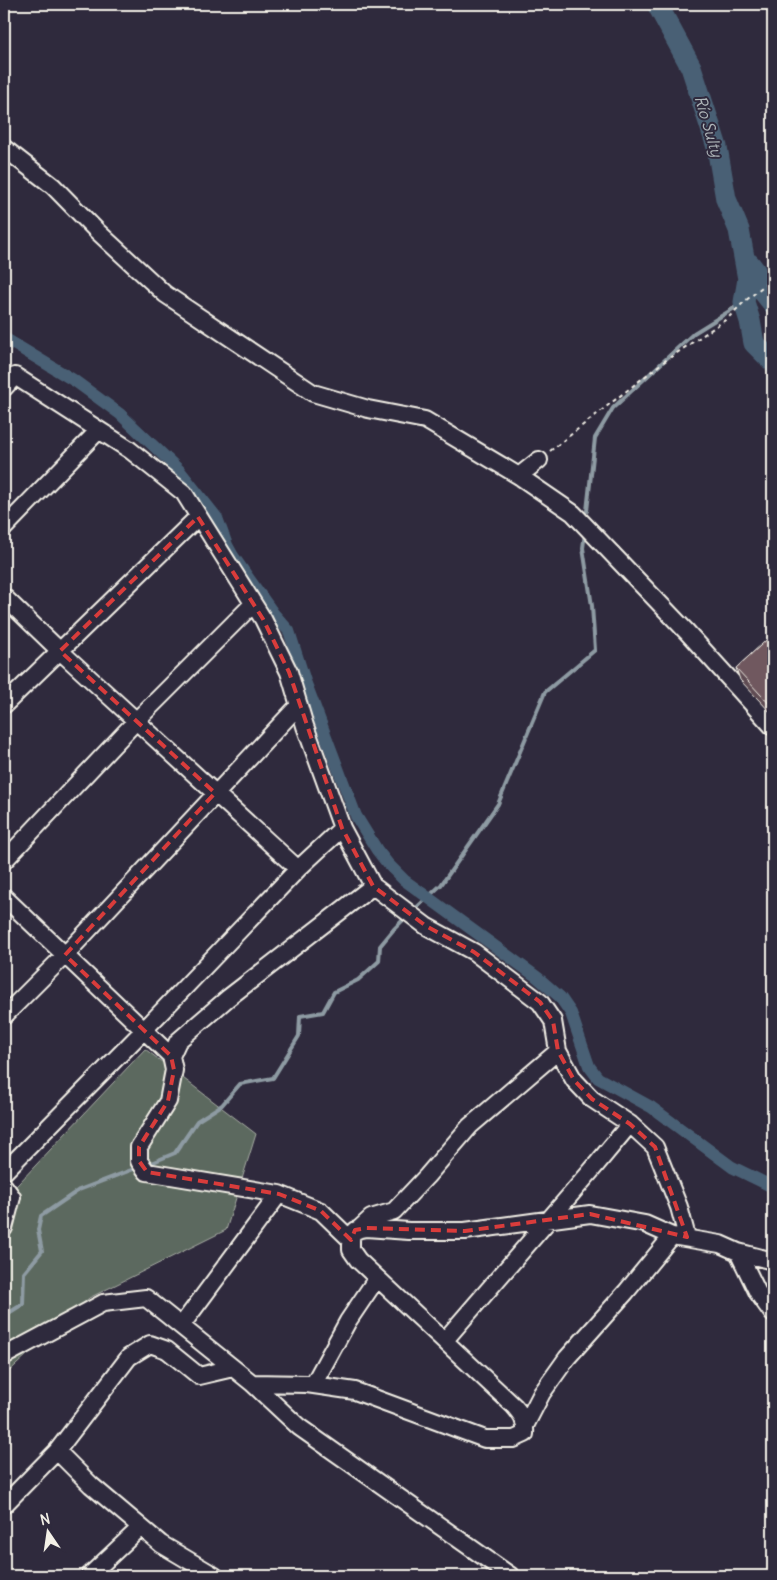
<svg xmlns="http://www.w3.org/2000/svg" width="777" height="1580" font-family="Delius,sans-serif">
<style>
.green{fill:#5c695f;stroke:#a8ada4}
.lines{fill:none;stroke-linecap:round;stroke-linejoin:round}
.stream{stroke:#8e9ba3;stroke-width:4}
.canal{stroke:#4a6175;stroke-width:12}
.river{stroke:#4a6175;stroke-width:21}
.minor-casing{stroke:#f4f1e8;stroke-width:20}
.path{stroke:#f4f1e8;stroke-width:2;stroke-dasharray:4 4;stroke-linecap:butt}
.minor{stroke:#2f2a3d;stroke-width:16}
.wall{fill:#5f4c52;stroke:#f4f1e8}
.building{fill:#6f585f;stroke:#f4f1e8}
.marked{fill:none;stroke:#d93c3b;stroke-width:4;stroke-dasharray:10 6;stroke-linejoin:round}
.labels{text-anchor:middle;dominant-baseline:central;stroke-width:4;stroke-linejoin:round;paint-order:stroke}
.water-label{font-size:16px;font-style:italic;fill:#b0b7ba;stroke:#2f2a3d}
</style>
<rect width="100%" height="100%" fill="#2f2a3d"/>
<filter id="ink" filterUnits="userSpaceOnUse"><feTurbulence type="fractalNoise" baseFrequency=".02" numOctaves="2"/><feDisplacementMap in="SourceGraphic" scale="10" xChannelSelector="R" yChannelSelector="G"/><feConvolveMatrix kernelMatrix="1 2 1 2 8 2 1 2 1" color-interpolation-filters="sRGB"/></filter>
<g filter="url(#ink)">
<path class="green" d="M145,1049L256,1134L226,1230L89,1298L4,1376V1199Z"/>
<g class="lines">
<path class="stream" d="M587,511L595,438L613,408L694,333L744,302
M413,911L441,885L498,804L545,692L595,650L592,606L583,548L585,533
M146,1165L175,1153L197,1121L222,1105L240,1084L273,1078L299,1036L300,1016L323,1012L334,992L358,980L379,961L380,946L394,929L406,917
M4,1316L23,1304L24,1273L42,1251L38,1230L41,1216L79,1190L139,1167"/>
<path class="canal" d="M4,338L75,381L120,414L179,470L217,518L227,545L233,556L273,613L289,631L305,681L356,816L377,850L388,864L404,880L537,977L560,997L571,1013L589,1066L598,1078L651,1107L732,1167L773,1187"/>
<path class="river" d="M657,4L691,67L717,147L726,199L739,230L748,279L744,302L750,321L754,343L773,362
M750,264L756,272L761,289L773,304"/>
<g class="minor-casing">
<path id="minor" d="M4,148L53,186L97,231L165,294L313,393L368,409L425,420L519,476L573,513L687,632L773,727
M4,388L15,376L130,450L184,493L263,619L289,672L305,726L342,828L373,886L426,926L474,952L540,1002L553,1021L558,1051L574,1080L592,1099L630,1124L655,1147L679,1207L687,1237
M519,476L539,460
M4,528L99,430
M4,597L60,651L298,869
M4,705L198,517
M4,861L136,721L253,604
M4,897L171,1056L178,1041L228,998L373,886
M4,1016L65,955L299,705
M171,1056L174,1070L168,1101L139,1147V1161L147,1172L279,1194L321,1211L351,1240
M4,1172L144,1030L298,869L342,828
M4,1186L12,1197L4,1228
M358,1230L371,1218L394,1211L427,1176L470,1126L558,1051
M738,1252L758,1293L773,1314
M181,1326L279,1194
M445,1340L591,1171L630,1124
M4,1356L103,1303L146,1298L252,1383L299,1427L511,1576
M252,1383L307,1384L355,1391L485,1439H514L525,1434C526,1421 522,1415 514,1406L358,1260L351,1250V1236L356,1230L366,1228L409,1231H465L590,1214L645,1224L672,1236L720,1244L738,1252L773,1261
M313,1385L348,1321L377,1278
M526,1424L542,1393L567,1358L626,1292L672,1236
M4,1505L57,1451
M89,1576L141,1527
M215,1576L161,1544L91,1485L57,1451L129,1357L150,1344L167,1350L199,1376L233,1368"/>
</g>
<path class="path" d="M550,451L662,363L728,318L744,302L773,278"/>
<use href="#minor" class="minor"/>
</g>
<path class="wall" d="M773,634V715L740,680L736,668Z"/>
<path class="building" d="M773,634V708L736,668Z"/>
</g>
<path class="marked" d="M198,517L263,619L289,672L342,828L373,886L426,926L474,952L540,1002L553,1021L558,1051L574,1080L592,1099L630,1124L655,1147L687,1237L590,1214L465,1231L366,1228L355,1230L351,1240L321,1211L279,1194L147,1172L139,1161V1147L168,1101L174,1070L171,1056L65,955L215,793L60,651Z"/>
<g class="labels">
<g class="water-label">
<text transform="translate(709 126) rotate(74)">Río Sulty</text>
</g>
</g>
<rect width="777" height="1580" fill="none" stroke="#2f2a3d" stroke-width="20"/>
<rect x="10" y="10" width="757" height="1560" fill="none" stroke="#f4f1e8" stroke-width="2" filter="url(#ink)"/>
<g transform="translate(48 1532) rotate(347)" stroke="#2f2a3d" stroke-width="4" paint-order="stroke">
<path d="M0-4L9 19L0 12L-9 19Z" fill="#f4f1e8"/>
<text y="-8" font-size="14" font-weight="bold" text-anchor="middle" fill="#f4f1e8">N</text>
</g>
</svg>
